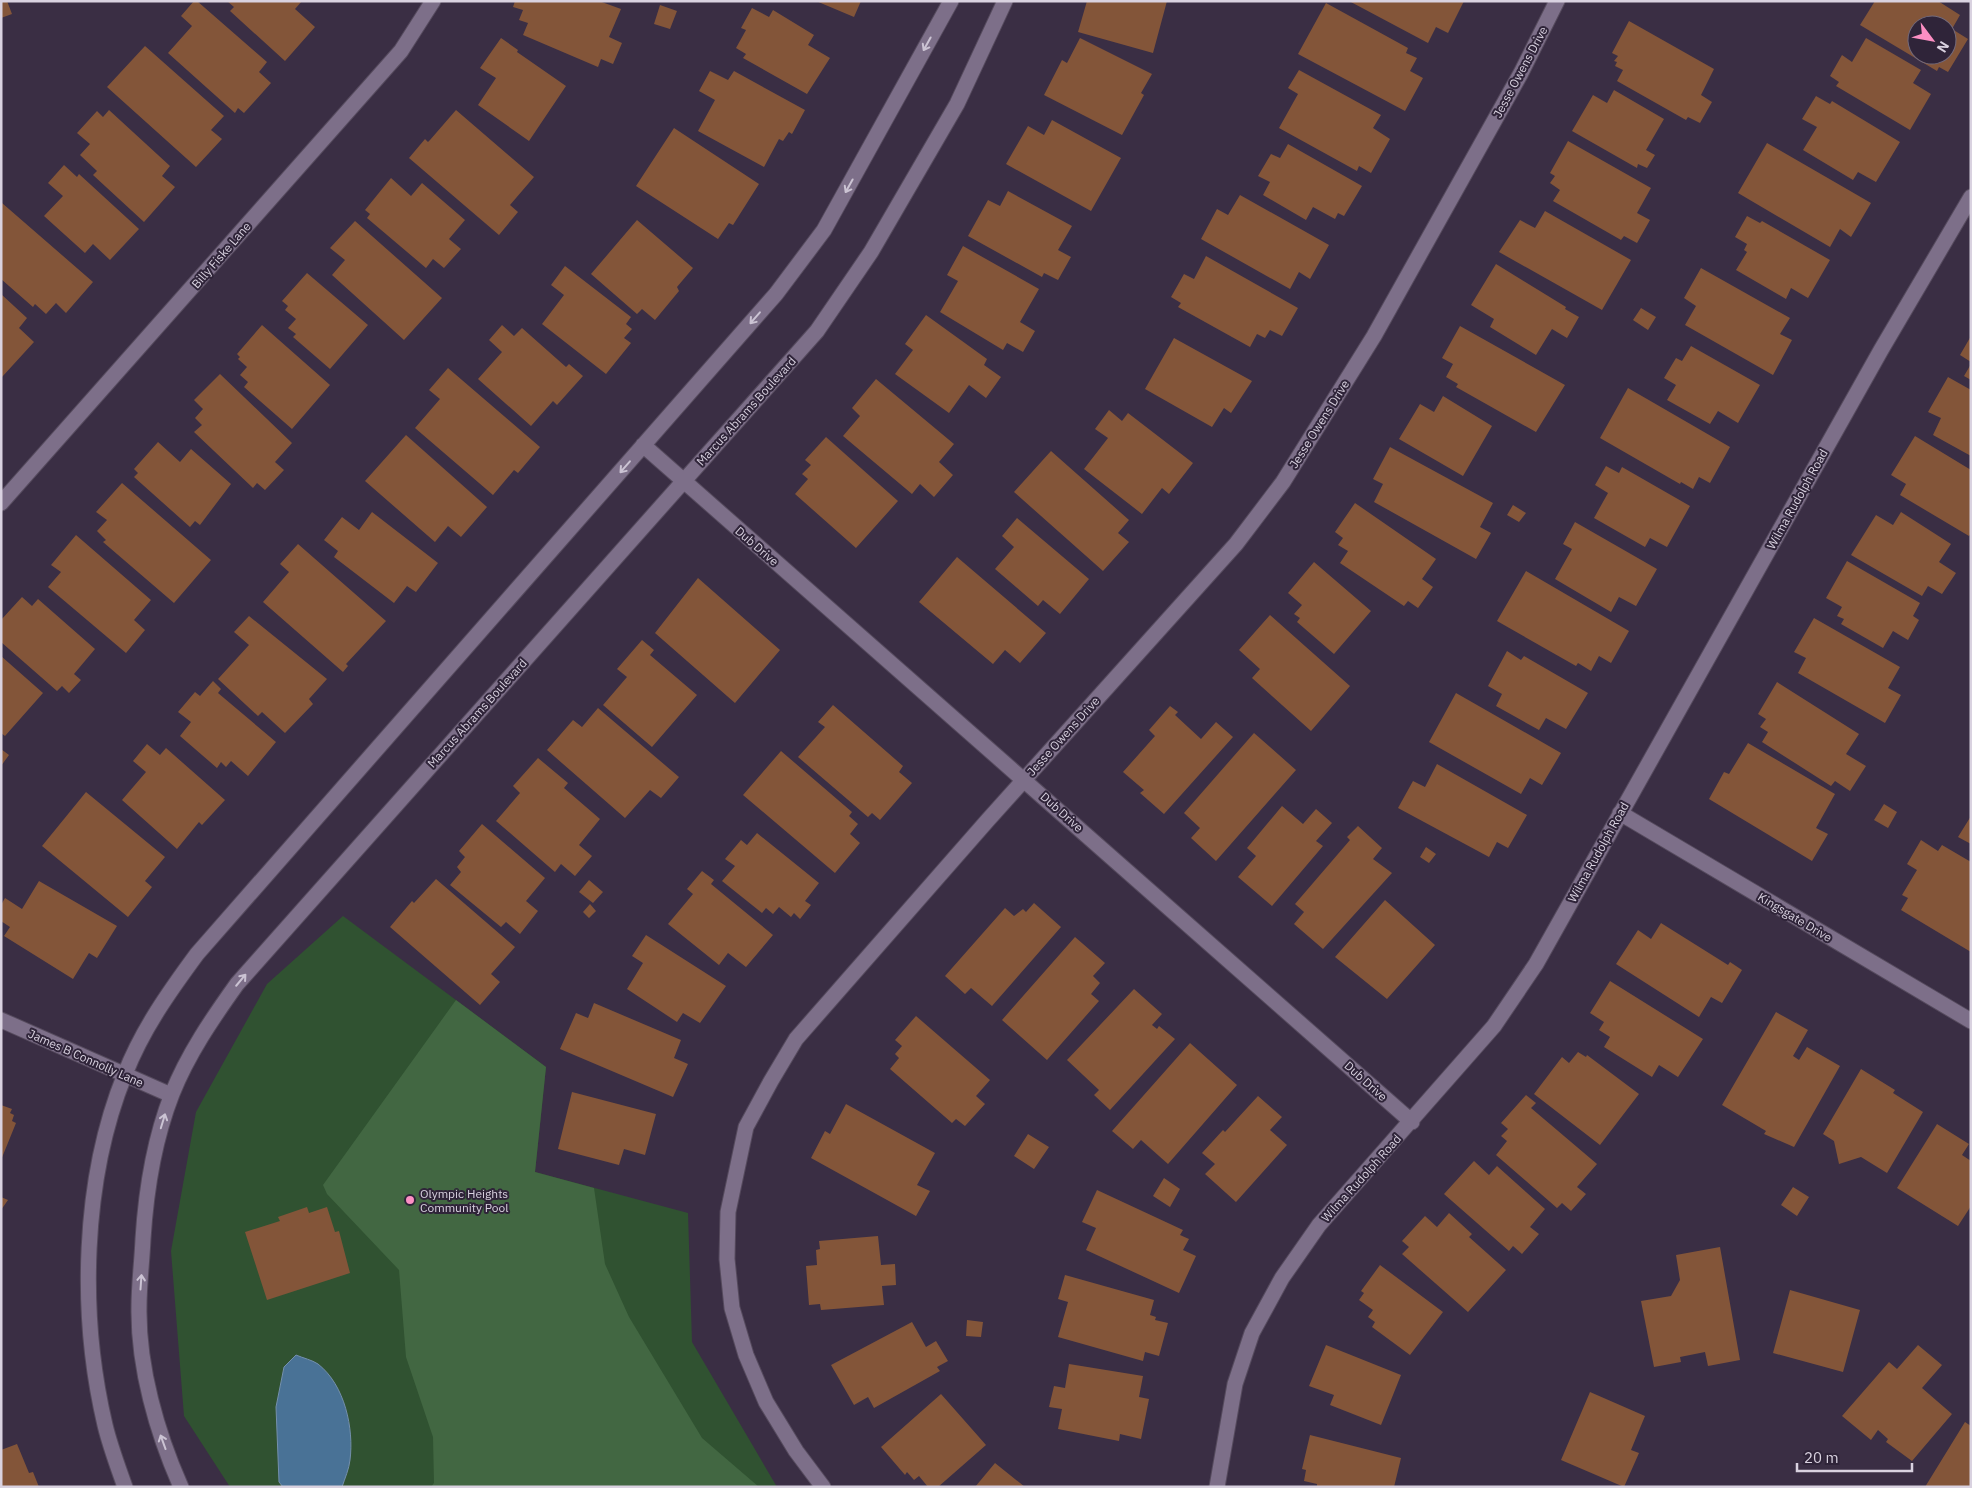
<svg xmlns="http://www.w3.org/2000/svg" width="1972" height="1488" font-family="'IBM Plex Sans',sans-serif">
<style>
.green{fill:#305231}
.forest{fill:#426742}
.water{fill:#497296;stroke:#748fac}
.building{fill:#835539;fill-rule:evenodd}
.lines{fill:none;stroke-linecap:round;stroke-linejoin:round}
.street-casing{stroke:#554a5d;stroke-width:17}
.street{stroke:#7d6f89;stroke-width:15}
.oneway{stroke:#cbc3d3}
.poi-dot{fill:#fc8fc3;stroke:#2f2439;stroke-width:2}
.labels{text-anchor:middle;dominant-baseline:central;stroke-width:4;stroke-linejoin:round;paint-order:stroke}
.street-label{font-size:12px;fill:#d9d2e0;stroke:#2f2439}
.poi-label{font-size:12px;fill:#d9d2e0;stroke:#2f2439;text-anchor:start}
</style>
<rect width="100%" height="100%" fill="#3a2e44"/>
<path class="green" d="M343,916L546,1067L535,1172L688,1213L692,1342L777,1487H230L184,1416L171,1251L196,1112L267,984Z"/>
<path class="forest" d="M456,1000L546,1067L535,1172L594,1188L605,1264L629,1317L702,1438L759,1487H431L434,1483L433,1437L406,1357L399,1270L327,1194L323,1185Z"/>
<path class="water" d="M296,1355C303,1358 312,1360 318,1364C345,1385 354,1429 350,1460C349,1469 345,1478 342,1487H283L279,1482L276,1407L284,1367Z"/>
<path class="building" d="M1,1H7L12,14L1,18Z
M194,1H197L267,62L259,72L271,83L244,113L238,108L235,113L168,53L192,26L181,16Z
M227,1H302L295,9L315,27L285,61L230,11L234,7Z
M515,1H599L621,9L609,37L622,43L613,64L601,59L598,67L523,35L528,23L519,20L523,10L513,7Z
M816,1H861L854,17Z
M1087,1H1167L1153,53L1078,32Z
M1349,1H1464L1448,33L1436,27L1428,43Z
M1875,1H1938L1960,15L1952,29L1968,39L1948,72L1939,67L1937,71L1860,25ZM1917,25H1947V55H1917Z
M1326,3L1408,48L1406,53L1417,58L1410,71L1423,78L1405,111L1298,54Z
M660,5L677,11L670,29L654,24Z
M752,8L769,17L773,10L814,35L808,45L830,58L807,94L743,58L746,54L736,48L746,30L741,28Z
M1629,21L1714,69L1701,95L1712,102L1700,123L1688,117L1686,120L1617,81L1623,70L1615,66L1617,62L1614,61L1618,56L1612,53Z
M501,38L518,50L517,52L566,86L529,141L478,105L496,78L480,68Z
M1080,38L1152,74L1141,93L1144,95L1122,135L1044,95L1062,60L1067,63Z
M1866,38L1921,70L1913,83L1931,94L1910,130L1836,86L1839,82L1830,76L1842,55L1852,62Z
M145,46L224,116L211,130L222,139L196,167L107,87Z
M1299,70L1381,115L1373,128L1390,139L1371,173L1359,166L1357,171L1279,128L1298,94L1288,88Z
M710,71L728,80L734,71L805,110L792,134L789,132L783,141L779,139L764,167L698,131L715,100L699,91Z
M1614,90L1664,119L1646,150L1655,155L1647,168L1638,164L1637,168L1572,131L1593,95L1607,103Z
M1816,96L1830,104L1832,101L1900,142L1876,182L1858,172L1853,180L1803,150L1817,127L1802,119Z
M109,110L170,166L162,176L175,187L144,222L93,175L97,171L80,155L90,144L77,133L97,111L103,117Z
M456,110L534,177L510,205L518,212L499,235L409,158L425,139L428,142L430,140Z
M1052,120L1121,158L1091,211L1006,164L1028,126L1044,135Z
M674,128L759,184L733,225L729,223L718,239L636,186Z
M1568,141L1651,188L1637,213L1650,220L1637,243L1624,236L1621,240L1553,201L1560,190L1550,183L1555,176L1550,173Z
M1767,143L1871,203L1851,237L1840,229L1830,247L1738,193Z
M1288,144L1362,186L1344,216L1338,213L1335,219L1313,207L1306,220L1263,195L1270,182L1258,176L1271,154L1280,158Z
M64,165L77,177L79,174L139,229L110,260L93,244L85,253L44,216L63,196L48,183Z
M391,178L411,196L422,183L465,220L449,239L461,249L444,268L433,259L426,268L367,218L370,214L365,210Z
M1008,191L1072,226L1058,250L1071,257L1058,280L1044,273L1042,277L968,236L988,200L1000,206Z
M1240,195L1329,245L1310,279L1299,272L1290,289L1201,239L1217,209L1228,215Z
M2,203L93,282L66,313L56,303L46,314L35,304L33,307L1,279Z
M1545,211L1631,260L1602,310L1499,252L1520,220L1535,228Z
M1747,216L1760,223L1762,221L1830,260L1808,298L1791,288L1786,299L1736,270L1747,252L1744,250L1747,244L1735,237Z
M637,220L693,268L677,287L679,291L655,320L642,309L637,314L591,274Z
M355,221L442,298L404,340L332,275L345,260L330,248Z
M963,246L1039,289L1020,322L1035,331L1023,352L1007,343L1003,350L940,312L958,281L947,275Z
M1206,256L1298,308L1282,336L1270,330L1265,338L1257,334L1250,347L1178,307L1181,303L1171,297L1184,274L1194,279Z
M1496,264L1566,307L1565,309L1579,317L1567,338L1552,329L1536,355L1490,327L1494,319L1471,305Z
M565,266L631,317L626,324L632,329L624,338L631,343L606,374L542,324L564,295L551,285Z
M1701,268L1790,318L1780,334L1792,340L1773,375L1685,325L1696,306L1684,298Z
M307,273L368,325L330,369L293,337L296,334L288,328L296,319L285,310L288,306L282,301Z
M1,294L27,318L19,328L34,342L2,377Z
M1641,308L1656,317L1648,330L1633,320Z
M926,315L987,359L984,365L1001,377L986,398L969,385L949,413L895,374L913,350L905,344Z
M262,325L330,385L292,429L244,387L248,382L240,375L247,367L238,359L240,357L237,354Z
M502,325L514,336L522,328L566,367L569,364L583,376L557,405L553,401L531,426L478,379L502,352L489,340Z
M1460,326L1565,385L1536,432L1456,387L1458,384L1446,377L1453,364L1442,358Z
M1971,336V362L1960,355Z
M1174,338L1252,381L1231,413L1224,408L1212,427L1145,389Z
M1691,346L1760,385L1738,423L1718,411L1710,424L1667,400L1676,385L1664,378L1676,358L1682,361Z
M1971,364V380L1964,376Z
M448,368L540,447L518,473L514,470L493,495L415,428L440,399L429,390Z
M220,374L292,443L275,462L284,470L265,490L257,483L253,488L194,432L202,425L195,418L203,409L194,400Z
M1948,377L1971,390V456L1933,435L1941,418L1928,412Z
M876,379L954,444L939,462L953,475L934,497L920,484L912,494L843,436L860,416L852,408Z
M1628,388L1730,447L1710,483L1699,477L1693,489L1681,482L1680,484L1600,438Z
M1443,396L1492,426L1463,476L1399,439L1420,404L1434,412Z
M1109,410L1122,421L1128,413L1193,463L1169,494L1162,488L1142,514L1084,469L1108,438L1095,429Z
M406,435L487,507L461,537L448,526L435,542L365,481Z
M1915,436L1971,470V533L1969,536L1900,495L1906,484L1891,475Z
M826,437L898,501L856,548L795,494L808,479L802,474L811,465L805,460Z
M158,442L180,462L191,449L231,484L200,525L195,521L190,527L134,477L138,473L134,469Z
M1390,447L1493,503L1480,527L1491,533L1476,559L1374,502L1383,484L1373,479Z
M1051,451L1129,520L1118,533L1129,542L1103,571L1014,492Z
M1606,466L1619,473L1622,467L1690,506L1667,547L1650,538L1645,547L1594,518L1608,493L1595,485Z
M122,483L211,560L174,603L103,542L106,540L97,531L107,520L96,512Z
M1355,503L1436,559L1422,579L1433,587L1418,608L1408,601L1404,606L1340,563L1348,551L1338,545L1343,538L1335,532Z
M1513,505L1526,513L1519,522L1507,515Z
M372,512L438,563L416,592L407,586L394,603L334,557L338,551L324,540L342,517L359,530Z
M1901,512L1951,544L1939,562L1956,573L1942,594L1928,586L1922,596L1851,555L1876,515L1893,525Z
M1017,518L1089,579L1060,614L1043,600L1038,606L995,569L1014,547L1002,536Z
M1575,522L1657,569L1636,606L1619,597L1611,612L1555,579L1572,549L1563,544Z
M76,535L151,600L134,620L145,630L126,653L48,587L61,572L51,565Z
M298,544L386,621L346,664L348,666L343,672L263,602L289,572L280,564Z
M957,557L1046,633L1020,663L1005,650L993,664L919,602Z
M1847,561L1920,603L1913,616L1919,620L1908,640L1893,631L1883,648L1841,624L1844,619L1837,616L1842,607L1826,598Z
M1314,562L1371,611L1334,654L1297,622L1300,618L1294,614L1302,605L1288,593Z
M1526,571L1629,631L1611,663L1599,656L1591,671L1578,663L1576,666L1497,621Z
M698,578L780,650L735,703L655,633Z
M22,597L32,606L38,599L95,649L74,674L81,680L69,693L62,686L57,691L1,642V620Z
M1270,615L1350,686L1311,731L1252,678L1260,669L1239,650Z
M249,616L327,679L309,699L313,704L285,733L262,712L258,716L218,679L249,645L234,632Z
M1814,618L1900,667L1888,688L1901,695L1885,723L1798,673L1806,658L1794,652Z
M642,640L654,650L650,655L697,695L652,747L603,705L627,677L617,669Z
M1507,651L1521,660L1524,656L1588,693L1566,729L1546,718L1539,730L1496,706L1502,694L1488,686Z
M1,656L43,693L5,736L1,733Z
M213,681L221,689L218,693L276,742L248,776L231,761L226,767L221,762L217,768L180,736L191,722L178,712L195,692L200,696Z
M1777,682L1859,734L1846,754L1866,766L1850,791L1835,781L1831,786L1762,742L1768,732L1760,727L1766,719L1758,714Z
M1456,693L1561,753L1542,785L1530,778L1521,794L1429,742Z
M833,705L903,766L899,772L912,783L880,820L872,813L868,817L798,757L825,727L818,722Z
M1170,706L1178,712L1175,715L1201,739L1216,722L1233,737L1164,814L1140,793L1144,790L1123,772L1155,736L1149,730Z
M598,708L679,777L661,798L650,790L625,818L547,750L573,720L582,727Z
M1254,733L1296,770L1216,861L1191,838L1200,828L1184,813Z
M1748,743L1835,794L1816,828L1828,834L1812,861L1709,799L1724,772L1729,774Z
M147,744L160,755L166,748L225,800L202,825L199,822L177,849L122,800L146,772L133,761Z
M1,749L9,755L1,766Z
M781,751L852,812L849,816L858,824L850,834L860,843L835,873L743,795Z
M538,758L568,783L564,788L600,819L579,845L592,856L575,876L561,864L555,872L496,821L520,793L513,786Z
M1437,764L1527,815L1508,848L1497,842L1489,857L1398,808L1413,781L1425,787Z
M86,792L165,857L145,881L152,887L128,917L42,846Z
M1884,804L1897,812L1888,828L1874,820Z
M1282,806L1303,824L1316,809L1332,823L1316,841L1323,846L1272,906L1238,877L1256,856L1247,848Z
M1971,816V844L1958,837Z
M482,824L545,878L526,901L538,911L520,934L506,922L501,927L450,885L461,872L457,867L465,857L459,851Z
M1358,826L1382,848L1373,859L1392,873L1323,949L1294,924L1304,912L1295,904L1350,840L1347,837Z
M757,833L819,883L805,901L811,905L800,919L794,913L791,917L779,907L773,914L766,908L762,913L722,881L735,866L725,859L741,840L747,845Z
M1921,840L1938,851L1942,845L1971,862V952L1901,910L1908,898L1902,895L1917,870L1907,864Z
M1426,847L1436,854L1429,863L1420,857Z
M702,871L714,880L711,884L773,935L746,967L728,953L719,965L668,924L693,894L687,889Z
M436,879L515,947L491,974L500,982L480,1005L390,927L412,901L414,903Z
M589,880L603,892L593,903L579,892Z
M39,881L117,926L97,958L89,953L73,979L4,936L10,927L1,921V905L5,898L22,909Z
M1385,900L1435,945L1387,999L1335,957Z
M1034,903L1061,927L992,1006L971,988L965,994L945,976L1005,908L1014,916L1023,909L1026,912Z
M590,904L596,911L589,918L583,912Z
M1661,923L1728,965L1730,962L1742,970L1722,1003L1711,997L1699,1017L1616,964L1638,930L1651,939Z
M646,935L726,986L700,1023L683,1013L677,1022L627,989L643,963L632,956Z
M1075,937L1105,963L1093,976L1100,983L1091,994L1099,1001L1047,1060L1002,1020Z
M1610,981L1703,1039L1678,1077L1659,1065L1652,1077L1604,1047L1610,1037L1599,1030L1604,1022L1590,1013Z
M1134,989L1162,1014L1152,1025L1157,1029L1159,1026L1175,1039L1110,1110L1094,1095L1099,1090L1067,1060Z
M594,1003L681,1040L674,1058L688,1064L673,1097L560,1049L576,1013L588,1018Z
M1776,1012L1808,1030L1793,1056L1799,1060L1807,1047L1840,1066L1794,1147L1764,1134L1766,1131L1722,1105Z
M916,1016L990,1080L976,1096L985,1104L965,1126L956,1119L952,1123L890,1069L899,1058L895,1054L902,1046L895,1040Z
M1190,1043L1237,1085L1168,1164L1141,1140L1133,1149L1112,1131Z
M1578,1052L1586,1057L1587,1055L1639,1094L1600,1145L1534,1094L1562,1057L1569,1063Z
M1861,1069L1895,1090L1893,1093L1923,1112L1887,1173L1861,1157L1839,1164L1834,1141L1823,1134Z
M572,1092L656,1114L645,1155L624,1149L619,1165L558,1149Z
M1526,1095L1536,1103L1531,1108L1597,1164L1577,1187L1586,1194L1571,1211L1562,1203L1557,1208L1496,1155L1507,1141L1501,1136L1508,1129L1501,1123Z
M1258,1096L1282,1117L1270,1130L1287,1145L1236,1202L1205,1174L1215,1164L1202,1153L1223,1130L1225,1132Z
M846,1104L935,1153L917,1185L930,1191L916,1216L811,1158L825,1131L830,1134Z
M1,1105L12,1109L10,1113L14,1115L12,1121L16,1123L1,1160Z
M1937,1124L1969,1144L1962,1155L1971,1161V1206L1958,1226L1897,1188Z
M1028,1134L1049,1147L1034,1169L1014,1156Z
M1474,1161L1489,1175L1497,1166L1545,1209L1530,1227L1539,1234L1522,1254L1513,1246L1509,1251L1444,1194Z
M1164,1178L1180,1189L1170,1207L1153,1196Z
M1793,1187L1809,1197L1797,1216L1781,1205Z
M1097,1190L1183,1230L1180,1235L1189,1239L1183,1250L1196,1256L1179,1293L1086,1250L1096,1228L1082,1222Z
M1,1197L8,1200L1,1210Z
M307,1207L309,1213L327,1207L335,1232L339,1231L350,1273L267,1300L245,1232L280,1221L278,1217Z
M1449,1213L1472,1234L1469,1237L1506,1270L1468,1312L1402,1254L1409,1247L1402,1241L1425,1216L1437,1227Z
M878,1236L881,1265L895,1264L896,1285L882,1286L884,1305L821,1310L820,1304L809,1305L806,1266L817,1265L816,1250L820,1249L819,1241Z
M1720,1247L1740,1360L1708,1366L1705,1352L1680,1357L1681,1362L1654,1367L1641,1301L1671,1296L1680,1280L1676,1255Z
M1380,1265L1443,1312L1410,1355L1372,1327L1375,1322L1368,1317L1373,1310L1359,1300L1364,1293L1361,1291Z
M1065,1275L1154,1300L1150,1315L1156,1317L1155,1320L1168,1323L1159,1356L1145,1352L1143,1361L1058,1337L1068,1302L1058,1299Z
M1790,1290L1860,1310L1843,1372L1773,1353Z
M967,1320L983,1322L981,1337L966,1336Z
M912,1322L926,1347L936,1341L948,1361L937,1367L940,1371L874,1408L868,1397L854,1405L831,1365Z
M1326,1345L1401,1375L1381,1425L1330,1405L1334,1395L1309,1386Z
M1918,1345L1942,1365L1922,1388L1952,1414L1912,1461L1886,1442L1888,1439L1878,1430L1871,1440L1842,1416L1889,1362L1897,1369Z
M1069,1364L1143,1376L1139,1397L1149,1399L1141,1439L1120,1434L1119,1441L1058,1429L1062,1409L1049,1407L1054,1386L1065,1388Z
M1590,1392L1645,1416L1631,1450L1639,1453L1624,1487L1561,1460Z
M941,1394L986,1445L938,1487H928L919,1476L914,1480L907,1472L905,1475L881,1447Z
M1965,1422L1971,1426V1487H1925Z
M1310,1435L1401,1458L1394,1487H1317V1484L1304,1481L1306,1470L1302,1469Z
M17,1444L29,1473L33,1472L39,1487H1V1450Z
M995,1463L1025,1487H975Z"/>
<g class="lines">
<g class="street-casing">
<path id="street" d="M643,445L1412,1122
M1,503L401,51L433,1
M1620,813L1971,1021
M1,1020L171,1095
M125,1487C118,1467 110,1446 105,1425C79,1315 82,1180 125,1074C142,1030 169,992 197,954L776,294L824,230L951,1
M181,1487C157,1433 138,1367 139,1307C139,1284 142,1262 143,1239C146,1191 154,1140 172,1094C188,1054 212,1019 237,984L817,331L871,252L957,104L1005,1
M823,1487L796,1451L766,1402L746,1355L732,1308L727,1259L728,1212L746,1127L771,1081L796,1039L987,821L1236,544L1283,482L1374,336L1521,73L1557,1
M1217,1487L1235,1384L1252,1333L1282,1278L1319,1225L1494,1026L1536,964L1881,350L1971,197"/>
</g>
<use href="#street" class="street"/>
</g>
<defs><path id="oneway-shaft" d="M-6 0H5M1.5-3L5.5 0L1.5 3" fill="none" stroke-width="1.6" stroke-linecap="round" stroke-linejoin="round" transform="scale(1.25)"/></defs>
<g class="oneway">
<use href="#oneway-shaft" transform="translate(927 44) rotate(119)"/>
<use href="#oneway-shaft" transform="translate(849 186) rotate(119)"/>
<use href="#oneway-shaft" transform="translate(755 318) rotate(131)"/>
<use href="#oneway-shaft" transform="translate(625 467) rotate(131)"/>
<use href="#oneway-shaft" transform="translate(241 980) rotate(-50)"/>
<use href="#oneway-shaft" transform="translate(163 1121) rotate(-73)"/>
<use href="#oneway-shaft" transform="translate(141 1282) rotate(-86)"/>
<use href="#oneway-shaft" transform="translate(163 1442) rotate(-110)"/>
</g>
<circle class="poi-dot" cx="410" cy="1200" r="5"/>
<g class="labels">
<g class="street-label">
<text transform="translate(1520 72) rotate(-62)">Jesse Owens Drive</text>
<text transform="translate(221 255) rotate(-49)">Billy Fiske Lane</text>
<text transform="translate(746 411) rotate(-48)">Marcus Abrams Boulevard</text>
<text transform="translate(1319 424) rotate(-58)">Jesse Owens Drive</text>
<text transform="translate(1797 499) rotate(-61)">Wilma Rudolph Road</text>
<text transform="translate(757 546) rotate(41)">Dub Drive</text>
<text transform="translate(477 713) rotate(-48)">Marcus Abrams Boulevard</text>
<text transform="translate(1063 736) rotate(-48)">Jesse Owens Drive</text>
<text transform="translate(1062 812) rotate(42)">Dub Drive</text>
<text transform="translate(1598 852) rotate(-61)">Wilma Rudolph Road</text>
<text transform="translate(1795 917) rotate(31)">Kingsgate Drive</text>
<text transform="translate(86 1058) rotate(24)">James B Connolly Lane</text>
<text transform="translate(1366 1081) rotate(42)">Dub Drive</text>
<text transform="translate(1361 1178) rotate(-48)">Wilma Rudolph Road</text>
</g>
<g class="poi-label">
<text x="420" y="1193">Olympic Heights<tspan x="420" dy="14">Community Pool</tspan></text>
</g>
</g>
<rect width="1972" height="1488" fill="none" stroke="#d9d2e0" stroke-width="5"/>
<g transform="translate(1932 40) rotate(122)"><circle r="24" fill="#2f2439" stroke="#736a7c"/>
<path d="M0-4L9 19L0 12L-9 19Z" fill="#fc8fc3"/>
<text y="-8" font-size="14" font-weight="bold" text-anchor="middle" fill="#d9d2e0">N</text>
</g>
<path d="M1797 1463v8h115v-8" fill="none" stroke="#d9d2e0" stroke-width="2.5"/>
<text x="1804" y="1463" font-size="15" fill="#d9d2e0" stroke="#2f2439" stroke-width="4" paint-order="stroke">20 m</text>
</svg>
